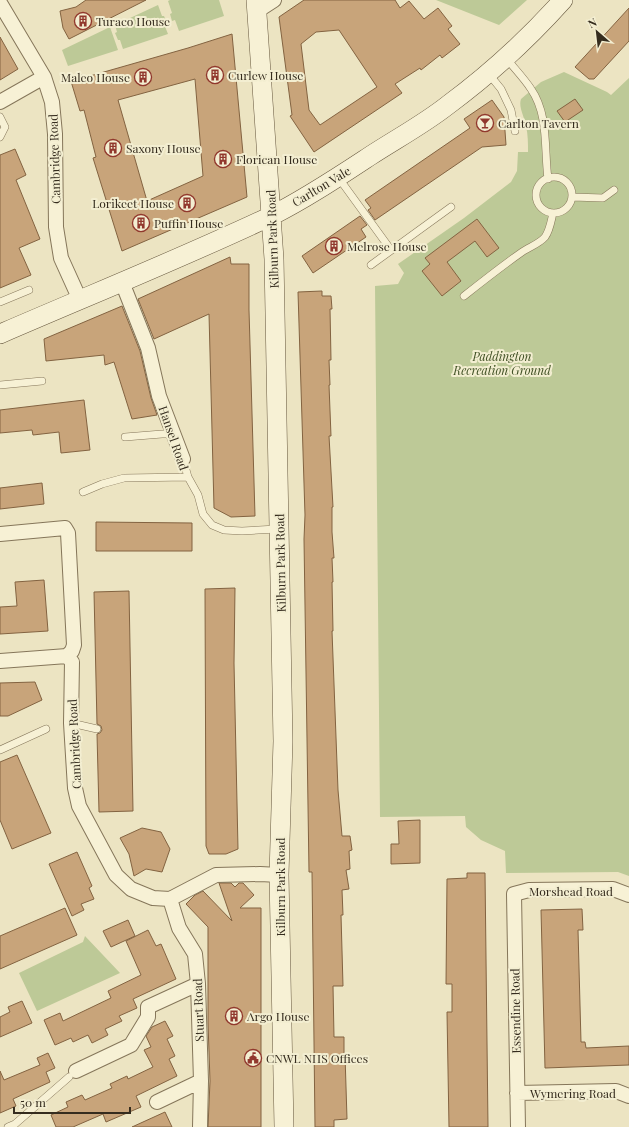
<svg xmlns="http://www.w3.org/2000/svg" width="629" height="1127" font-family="'Playfair Display',serif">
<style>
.green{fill:#bdc997}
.building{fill:#c8a47a;stroke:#836341;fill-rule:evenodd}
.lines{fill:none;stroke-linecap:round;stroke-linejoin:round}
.lane-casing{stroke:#85765a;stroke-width:8}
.street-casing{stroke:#85765a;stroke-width:16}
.secondary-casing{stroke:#66573e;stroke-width:20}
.lane{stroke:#f7f1d5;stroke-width:7}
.street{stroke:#f7f1d5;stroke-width:14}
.secondary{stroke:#f7f1d5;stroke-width:19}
.labels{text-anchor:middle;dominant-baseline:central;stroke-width:4;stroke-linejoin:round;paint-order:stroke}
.poi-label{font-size:12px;fill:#352c1e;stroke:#f3eed1;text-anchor:start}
.street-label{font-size:12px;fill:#352c1e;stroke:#f3eed1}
.park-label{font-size:12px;font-style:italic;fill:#415125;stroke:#f3eed1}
</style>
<rect width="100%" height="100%" fill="#ece4c2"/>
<path class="green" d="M170,0H219L224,16L179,31L175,20L172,21L170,14L172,13L168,1Z
M436,0H527L499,25Z
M158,5L162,16H164L167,23L164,24L168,34L123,49L120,40H118L115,33L117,32L115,25Z
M110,27L118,50L68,66L62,50Z
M564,72L607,92L611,95L629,78V876L618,872L506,873L505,851L481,840L466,827L465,816L380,817L375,286L398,284L404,273L398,264L464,218L511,182L517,171L518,152H528C528,143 528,135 526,126C525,118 518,107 521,99L541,82Z
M85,936L120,973L37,1011L19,973L83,942Z"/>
<path class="building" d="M86,0H146L69,39L63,28L60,11L76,7Z
M304,0H395L400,8L409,1L424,19L438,8L452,26L448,29L460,44L442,58L440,55L421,70L420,68L395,84L402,93L314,152L290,116L292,115L279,17ZM339,30L377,87L320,125L309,110L301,44L316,32Z
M629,8V41L594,79H589L575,67Z
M232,34L247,197L122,251L93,158L96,157L84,110L80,111L70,78L82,75L83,78L188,48ZM195,79L203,176L147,201L118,100Z
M0,37L18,69L0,80Z
M575,99L583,110L565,122L557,111Z
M492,100L504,117L506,145L482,147L375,220L368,210L371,208L365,200L470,128L464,119Z
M15,149L26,175L16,180L40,239L19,248L31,275L0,288V155Z
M360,216L367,225L361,229L366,237L313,273L302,256Z
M477,219L499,248L487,257L475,241L447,262L461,281L442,296L422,271L430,264L425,258Z
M230,257L231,264H249V310L255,516L231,517L214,508L209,314L154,339L138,299Z
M322,291V296H331L332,309H330L331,360H329L330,385H329L331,436H329L333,507H332V532L334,558H332L333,582H332L333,631H332L338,790L342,836H350L352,850L349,851L350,869L346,870L349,889L342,890L343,915H341L343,986H333L334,1037H344V1055H345L347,1119L334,1120V1127H315L312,872H309L304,539L305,515L298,292Z
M122,306L140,351L151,398L157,415L132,419L114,362L105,365L104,355L46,361L44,339Z
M84,400L90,450L61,453L59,432L33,435L32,430L0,433V410Z
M42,483L44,504L0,509V488Z
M96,522L192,523V551H96Z
M44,580L48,631L0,634V607L17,606L15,582Z
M235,588L234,663L238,849L226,854H209L206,846L205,589Z
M129,591L133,811L99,812L97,734L100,733L102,730L101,726L97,724L94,592Z
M35,682L42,700L8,716H0V683Z
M17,755L51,833L12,849L0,820V762Z
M420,820V863L391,864V844H399L398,821Z
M142,828L161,832L170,849L162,872L146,869L134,876L129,854L120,838Z
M77,852L92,886L89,888L94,899L81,904L84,910L72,916L49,864Z
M467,873H485L488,1127H449L447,1012H452V984H446L447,879L467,878Z
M219,883H231L235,887L239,883H243L254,895L240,908H261V1127H208L210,1081L208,1023V927L186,904L195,895L203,891L232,921Z
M65,908L77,935L0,969V936Z
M582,909L583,930H578L581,1042H585L586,1048L629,1046V1065L545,1068L541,910Z
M128,920L135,936L111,947L103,931Z
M148,930L156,946L161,944L176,979L133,999L137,1008L119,1016L122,1021L105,1029L108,1035L92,1043L88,1035L73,1042L71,1038L55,1045L44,1020L60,1013L63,1021L111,998L108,991L141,975L126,941Z
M22,1001L32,1023L0,1037V1017L10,1012L8,1007Z
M165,1021L173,1036L167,1039L175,1056L169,1059L177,1076L136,1096L141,1107L106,1122L103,1114L73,1127H56L51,1115L68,1107L66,1102L82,1095L85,1100L112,1088L110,1084L127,1076L128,1079L153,1067L144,1050L151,1047L146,1036L152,1027Z
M48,1053L55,1068L46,1072L50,1082L13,1099L16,1106L0,1113V1071L4,1080L40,1065L37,1058Z
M165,1112L172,1127H132Z"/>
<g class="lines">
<g class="lane-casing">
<path id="lane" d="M506,58C514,68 524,78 531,89C549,115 544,149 548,179
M488,73L501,89L511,110L515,131
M0,117L5,127L0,137
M338,177L391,250
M536 195a18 18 0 1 1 36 0a18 18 0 1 1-36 0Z
M572,197L603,198L614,190
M371,265L451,207
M464,296C483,281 502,266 522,252C529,247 539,244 545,237C550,230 551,221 553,213
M0,302L29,290
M0,385L42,381
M125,437L162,434H174
M183,459L188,477L198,495L203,514L212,525L224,530L242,531L277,529
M83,492L102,484L124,478L188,477
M71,723L97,729
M0,750L46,729
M8,1127L15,1124L69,1077"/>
</g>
<g class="street-casing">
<path id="street" d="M0,3L44,77L52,102L55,134L56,227L61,258L80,300
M257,11L274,0
M0,102L44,77
M122,282L148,348L159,396L183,459
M0,534L65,528L68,533L74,645L72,651L67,656L72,662L71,723L75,788L79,806L116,875L131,889L153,898L170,899L216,875L260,874L279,875
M0,661L67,656
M170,899L179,928L195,954L198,984L201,1081L200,1127
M76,1071L131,1045L148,1017V1007L198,984
M517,1093L616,1091L629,1096
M157,1102L201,1081
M518,1127L514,894L529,890L613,889L629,895"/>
</g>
<g class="secondary-casing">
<path id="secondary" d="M256,0L274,259L283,741L279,875L284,1127
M0,334C90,295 182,258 271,216C305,199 338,177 370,156C396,139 424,124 448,105C490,74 528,39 563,0"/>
</g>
<use href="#lane" class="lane"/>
<use href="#street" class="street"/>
<use href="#secondary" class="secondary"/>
</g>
<defs>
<g id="building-ring" transform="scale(0.9)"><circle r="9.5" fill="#f3eed1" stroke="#91382d" stroke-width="1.5"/><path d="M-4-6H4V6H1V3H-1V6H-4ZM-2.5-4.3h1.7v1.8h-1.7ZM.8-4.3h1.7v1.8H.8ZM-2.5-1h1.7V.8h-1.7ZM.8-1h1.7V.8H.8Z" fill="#91382d"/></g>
<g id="bar-ring" transform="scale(0.9)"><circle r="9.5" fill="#f3eed1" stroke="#91382d" stroke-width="1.5"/><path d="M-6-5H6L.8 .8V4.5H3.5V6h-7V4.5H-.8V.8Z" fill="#91382d"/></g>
<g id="civic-ring" transform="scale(0.9)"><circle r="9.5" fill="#f3eed1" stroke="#91382d" stroke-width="1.5"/><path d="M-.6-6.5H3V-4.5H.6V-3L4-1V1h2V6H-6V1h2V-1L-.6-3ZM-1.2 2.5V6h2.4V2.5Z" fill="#91382d"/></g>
</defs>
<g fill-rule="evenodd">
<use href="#building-ring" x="83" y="21"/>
<use href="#building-ring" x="215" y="75"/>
<use href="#building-ring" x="143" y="77"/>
<use href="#bar-ring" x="485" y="123"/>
<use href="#building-ring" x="113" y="148"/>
<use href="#building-ring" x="223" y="159"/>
<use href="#building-ring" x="187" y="203"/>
<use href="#building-ring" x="141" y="223"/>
<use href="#building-ring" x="334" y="246"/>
<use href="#building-ring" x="234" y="1016"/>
<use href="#civic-ring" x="253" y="1058"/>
</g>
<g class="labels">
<g class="poi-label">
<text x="96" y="21">Turaco House</text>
<text x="228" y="75">Curlew House</text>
<text x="130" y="77" text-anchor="end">Maleo House</text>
<text x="498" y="123">Carlton Tavern</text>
<text x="126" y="148">Saxony House</text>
<text x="236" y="159">Florican House</text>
<text x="174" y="203" text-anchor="end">Lorikeet House</text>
<text x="154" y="223">Puffin House</text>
<text x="347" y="246">Melrose House</text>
<text x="247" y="1016">Argo House</text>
<text x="266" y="1058">CNWL NHS Offices</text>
</g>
<g class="street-label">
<text transform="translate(54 159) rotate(-92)">Cambridge Road</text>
<text transform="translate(321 186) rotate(-31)">Carlton Vale</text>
<text transform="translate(272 239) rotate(-92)">Kilburn Park Road</text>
<text transform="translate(174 438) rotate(71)">Hansel Road</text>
<text transform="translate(280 563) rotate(-91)">Kilburn Park Road</text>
<text transform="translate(74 744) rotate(-93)">Cambridge Road</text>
<text transform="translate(280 887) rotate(-90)">Kilburn Park Road</text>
<text x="571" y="891">Morshead Road</text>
<text transform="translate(198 1010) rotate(-92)">Stuart Road</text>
<text transform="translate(515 1011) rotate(-91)">Essendine Road</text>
<text x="573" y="1093">Wymering Road</text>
</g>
<g class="park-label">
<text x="502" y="356">Paddington<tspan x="502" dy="14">Recreation Ground</tspan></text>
</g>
</g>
<g transform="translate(597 32) rotate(332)" stroke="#f3eed1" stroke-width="3" paint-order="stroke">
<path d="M0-3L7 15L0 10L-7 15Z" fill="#352c1e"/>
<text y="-6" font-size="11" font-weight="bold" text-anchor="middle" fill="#352c1e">N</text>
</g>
<path d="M14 1107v6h116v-6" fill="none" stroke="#352c1e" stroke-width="2"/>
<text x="20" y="1107" font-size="12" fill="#352c1e" stroke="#f3eed1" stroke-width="3" paint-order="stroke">50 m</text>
</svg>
